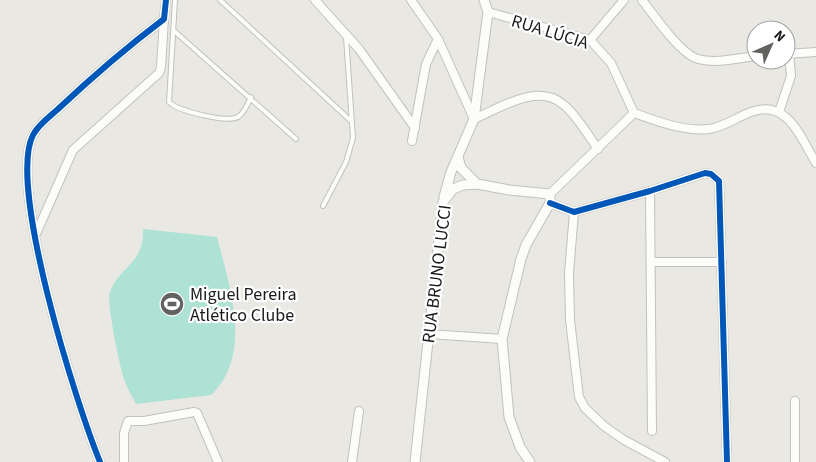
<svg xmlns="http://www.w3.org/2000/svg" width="816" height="462" font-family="'Source Sans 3',sans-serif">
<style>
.pitch{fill:#ade2d4}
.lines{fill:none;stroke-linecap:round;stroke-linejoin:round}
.service-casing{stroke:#c1c1bf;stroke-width:6}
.minor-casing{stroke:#c1c1bf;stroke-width:10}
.tertiary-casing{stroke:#c1c1bf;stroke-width:11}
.service{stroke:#fcfcfb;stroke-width:4}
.minor{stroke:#fcfcfb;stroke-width:8}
.tertiary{stroke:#fcfcfb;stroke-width:9}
.cycleway-casing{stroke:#fff;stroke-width:9}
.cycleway{stroke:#0057b8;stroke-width:6}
.labels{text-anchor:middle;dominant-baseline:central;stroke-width:4.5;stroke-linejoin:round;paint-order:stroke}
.street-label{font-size:18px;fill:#1a1a1a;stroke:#fff}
.poi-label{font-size:18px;fill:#1a1a1a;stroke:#fff;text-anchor:start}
</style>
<rect width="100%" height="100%" fill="#e9e8e3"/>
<path class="pitch" d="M143,229L217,237C229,285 254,354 211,395L136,404C132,396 127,388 124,379C120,367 106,302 110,292C121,264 144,265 143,229Z"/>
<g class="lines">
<g class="service-casing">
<path id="service" d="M175,0L169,102C178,111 226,123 238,117C244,113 248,104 251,97
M220,0L351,121
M173,30L296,139
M323,206L346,162L353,138L346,37"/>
</g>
<g class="minor-casing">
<path id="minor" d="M315,0L359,49L415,128
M411,0L438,39L474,119C500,108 538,82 564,105C578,117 587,134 598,149
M642,0C654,15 680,54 698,59C715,64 738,58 756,56
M488,12L590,40L611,63L634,113
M590,40L624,0
M786,54L816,52
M779,112L791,76L789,53
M412,141L426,64L438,39
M650,191L652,431
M550,194L634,113C656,121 685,132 709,129C724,127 737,117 751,112C788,98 801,139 816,163
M550,203L574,212L650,191L705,173L711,174L719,181L727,462
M574,212L569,273L570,320L579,397L585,408L604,426L624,440L665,462
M36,234L73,150L159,73L161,67L164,19
M653,262H722
M429,334L502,339
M100,462C77,406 7,186 33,135C38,125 49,117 57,110C91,78 127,47 164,19L166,0
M124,462V433L128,421H144L194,412L197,413L218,462
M352,462L359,411
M795,462V401"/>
</g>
<g class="tertiary-casing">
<path id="tertiary" d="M458,157L461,168L477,184
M444,197L451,172L474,119L488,12L484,0
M415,462L443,202L453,189L463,185L477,184L509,190L550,194V203L526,245L521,259L502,339L509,417L520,447L530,462"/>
</g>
<use href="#service" class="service"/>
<use href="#minor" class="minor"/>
<use href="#tertiary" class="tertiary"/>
<g class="cycleway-casing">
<path id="cycleway" d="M550,203L574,212L650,191L705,173L711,174L719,181L727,462
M100,462C77,406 7,186 33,135C38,125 49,117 57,110C91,78 127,47 164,19L166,0"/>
</g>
<use href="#cycleway" class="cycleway"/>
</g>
<defs>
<g id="stadium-disc" transform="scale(1.25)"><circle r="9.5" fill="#626260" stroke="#fff"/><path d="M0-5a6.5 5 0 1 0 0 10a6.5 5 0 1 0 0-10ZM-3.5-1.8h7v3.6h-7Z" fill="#fff"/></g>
</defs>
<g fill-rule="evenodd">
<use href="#stadium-disc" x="172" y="304"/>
</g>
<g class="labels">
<g class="street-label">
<text transform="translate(550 32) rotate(17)">RUA LÚCIA</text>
<text transform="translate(437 274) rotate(-83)">RUA BRUNO LUCCI</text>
</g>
<g class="poi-label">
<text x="190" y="294">Miguel Pereira<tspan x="190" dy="21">Atlético Clube</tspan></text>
</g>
</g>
<g transform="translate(771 45) rotate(45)"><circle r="24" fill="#ffffff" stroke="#a3a3a3"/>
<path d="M0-4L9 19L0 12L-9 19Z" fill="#626260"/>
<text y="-8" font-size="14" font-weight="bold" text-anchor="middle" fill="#1a1a1a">N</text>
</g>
</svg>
